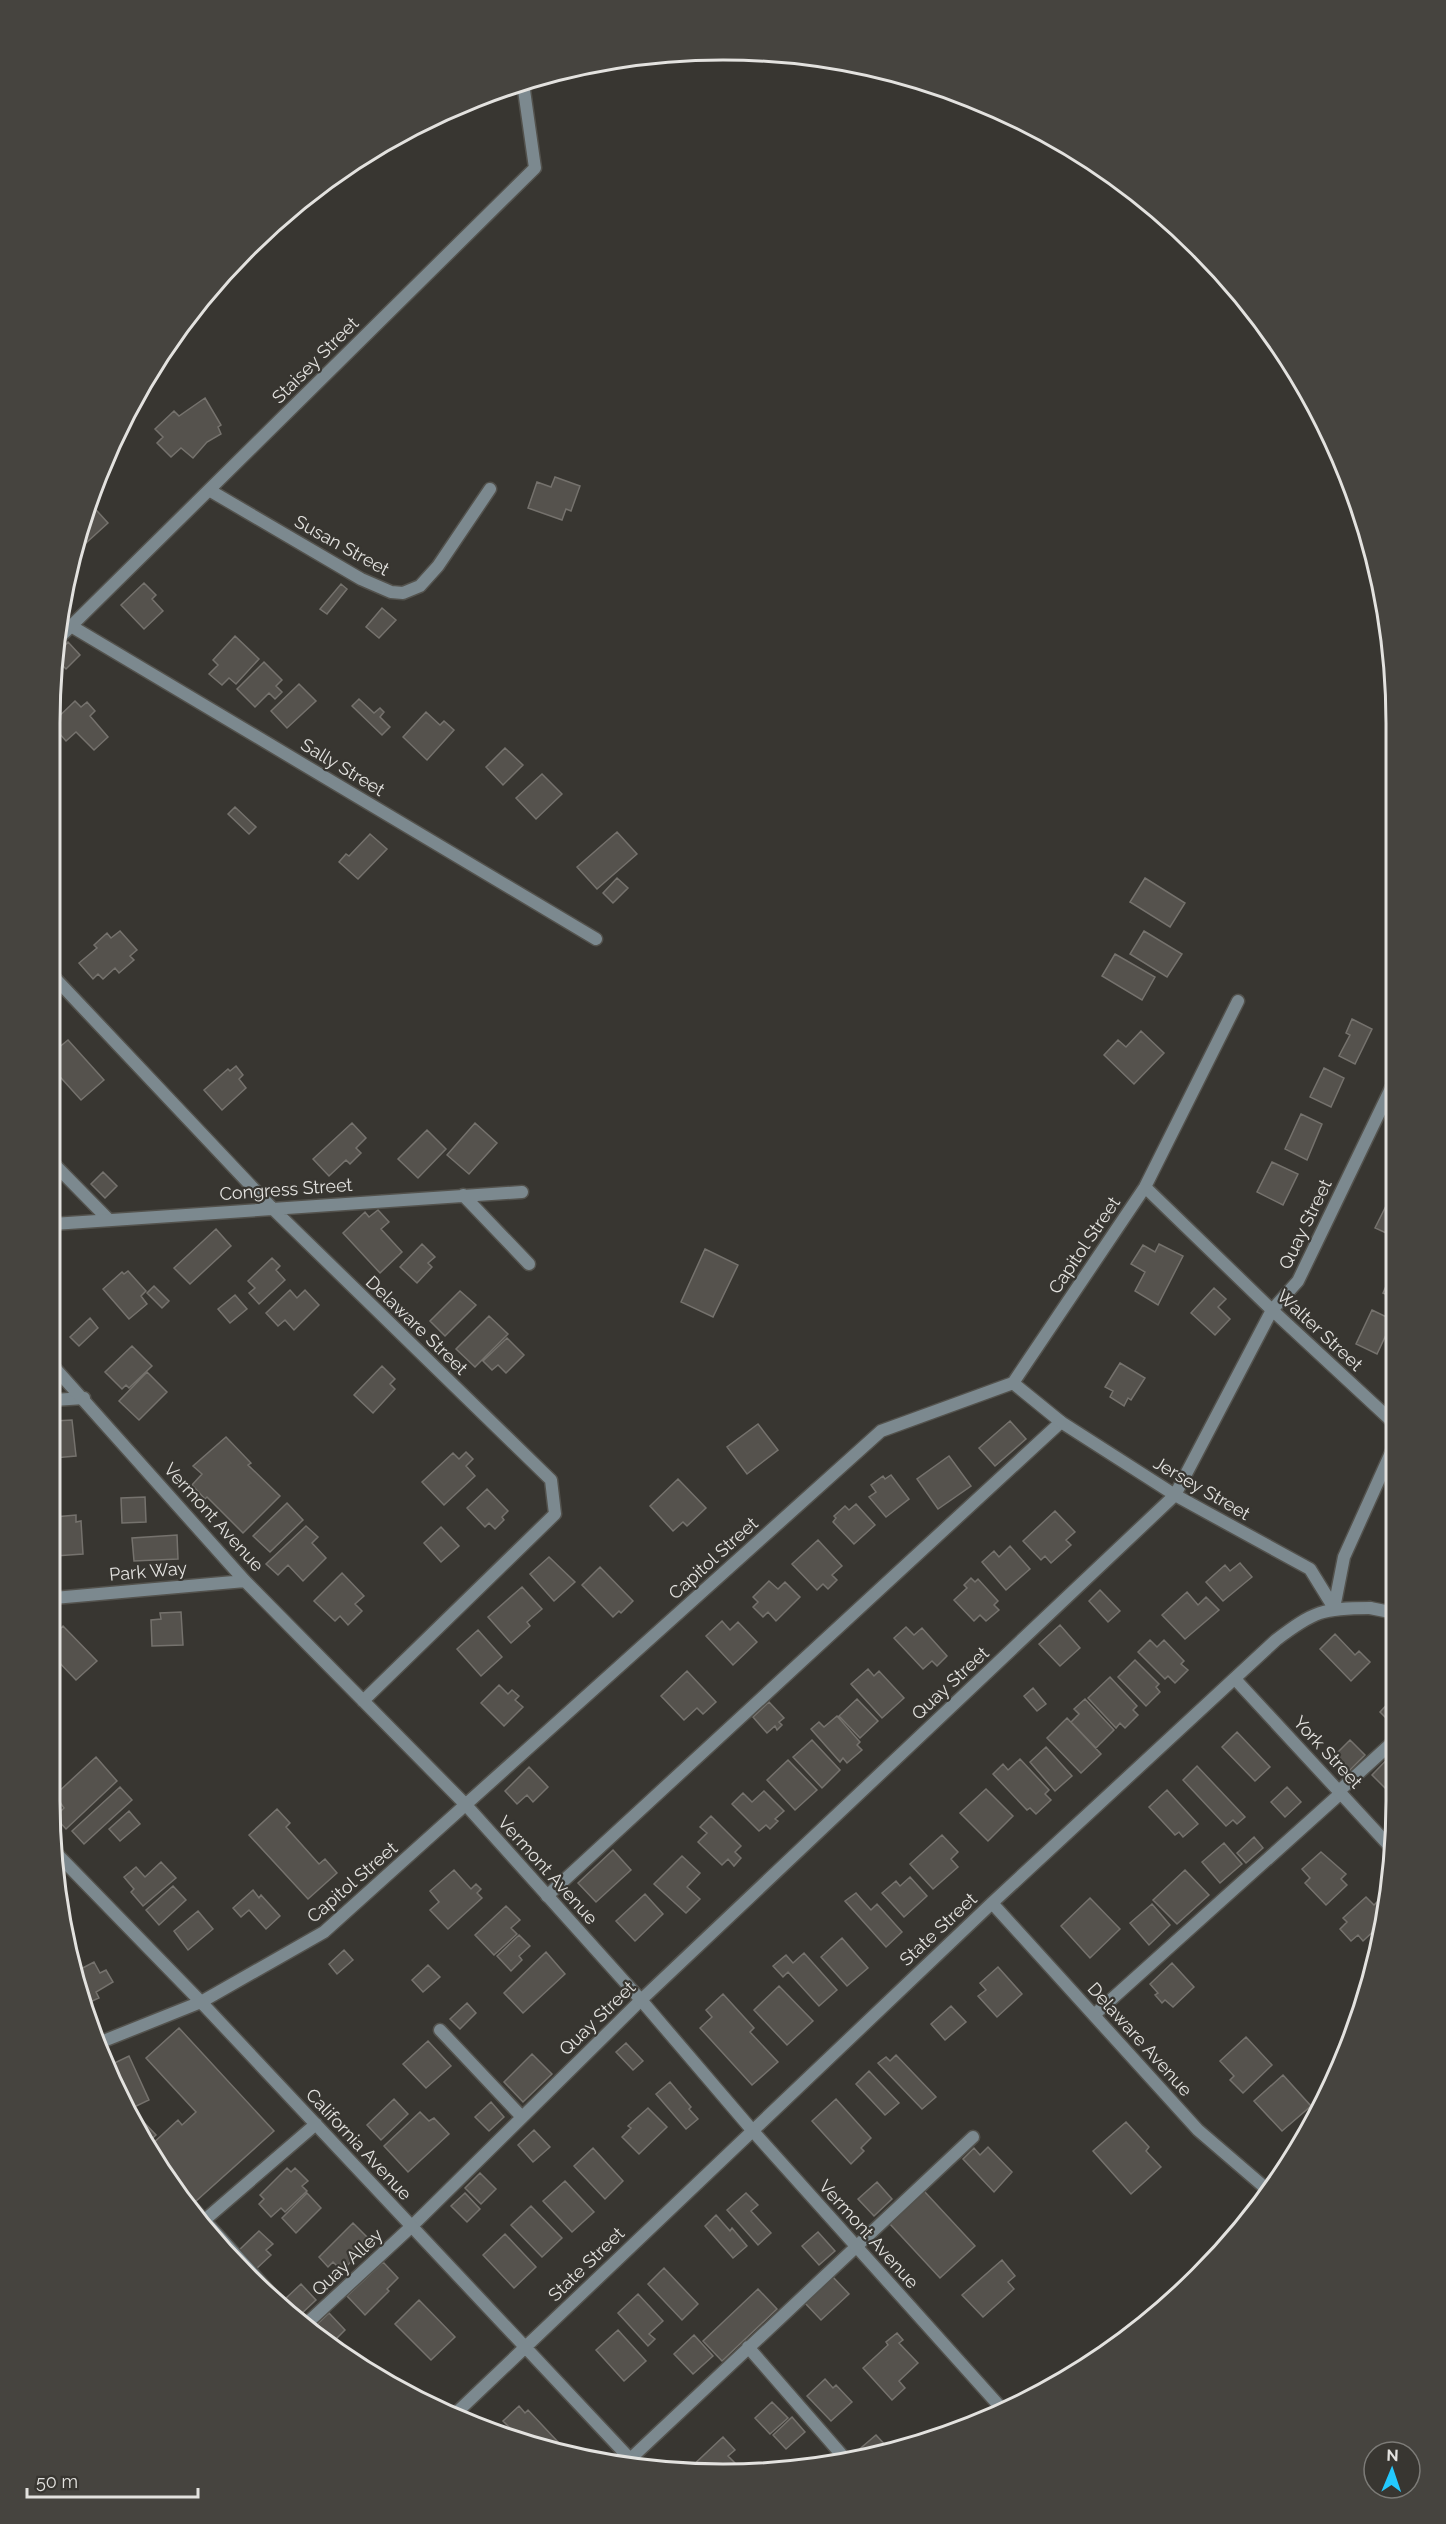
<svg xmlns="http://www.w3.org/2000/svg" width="1446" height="2524" font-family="Raleway,sans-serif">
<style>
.building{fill:#55524d;stroke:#75726d;stroke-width:1.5}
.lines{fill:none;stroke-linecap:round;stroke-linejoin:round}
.service-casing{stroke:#53524d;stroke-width:15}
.minor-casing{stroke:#53524d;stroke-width:15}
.tertiary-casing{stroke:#53524d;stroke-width:15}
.service{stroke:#7c898f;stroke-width:12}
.minor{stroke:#7c898f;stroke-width:12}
.tertiary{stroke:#7c898f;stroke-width:12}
.labels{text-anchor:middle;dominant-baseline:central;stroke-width:4.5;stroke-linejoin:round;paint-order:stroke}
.street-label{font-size:18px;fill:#e3e2df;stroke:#383631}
.rim{fill:none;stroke:#e3e2df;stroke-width:3}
</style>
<rect width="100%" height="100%" fill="#383631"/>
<path class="building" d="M205,398L221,425L218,427L221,434L207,442L193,458L181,448L171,457L157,443L163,437L155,429L174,411L179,416Z
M555,477L580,486L571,511L566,509L562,520L528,508L537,482L551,487Z
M88,501L108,523L86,543L79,536Z
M144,583L156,595L152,599L163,611L144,629L121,605Z
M341,584L347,589L327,614L320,609Z
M382,608L396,620L379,638L366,627Z
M235,636L259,659L236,684L229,678L222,685L209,674L218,665L213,660Z
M68,642L80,655L66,669L55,658Z
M264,662L282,680L276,686L282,692L275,699L269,693L255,707L237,689Z
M299,684L316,701L287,728L271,711Z
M359,699L374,713L380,708L384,712L380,717L390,727L382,735L352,706Z
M75,701L81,707L87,702L95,711L90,716L108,737L94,750L76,732L66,741L51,724Z
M426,712L440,725L444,721L454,730L427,760L403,737Z
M505,748L523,765L503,785L486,767Z
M542,774L562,794L536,819L516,798Z
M235,807L256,827L249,834L228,814Z
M617,832L637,854L597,889L577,867Z
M370,834L387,849L358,879L339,862L346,854L349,856Z
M617,878L628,888L613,903L603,893Z
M1145,878L1185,903L1170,927L1130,902Z
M120,931L137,950L130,956L134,960L119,973L115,968L103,979L98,974L93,979L79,963L97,948L94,945L107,933L111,938Z
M1144,931L1182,954L1167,977L1130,954Z
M1115,954L1155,977L1142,1000L1102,976Z
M1352,1019L1372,1029L1355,1064L1339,1056L1350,1035L1346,1033Z
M1141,1031L1164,1053L1134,1084L1104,1055L1118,1040L1126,1047Z
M68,1040L104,1080L81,1100L52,1068V1053Z
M236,1066L243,1075L239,1079L246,1088L222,1110L204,1090L228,1069L230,1071Z
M1324,1068L1344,1078L1331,1107L1310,1097Z
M1301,1114L1322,1124L1307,1160L1285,1149Z
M352,1123L366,1138L356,1148L361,1153L350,1164L346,1160L329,1176L313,1159Z
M475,1123L497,1143L469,1174L447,1155Z
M427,1130L446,1149L418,1178L398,1159Z
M1272,1162L1298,1174L1283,1205L1257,1192Z
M103,1172L117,1186L105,1198L91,1184Z
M1386,1206L1395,1210V1237L1375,1228Z
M378,1210L389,1222L381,1229L402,1252L380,1273L343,1233L365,1212L369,1217Z
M216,1229L231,1246L190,1284L174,1268Z
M422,1244L435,1257L428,1263L432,1267L417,1283L400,1267Z
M1159,1244L1183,1256L1158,1305L1135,1291L1145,1272L1131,1264L1143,1245L1155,1252Z
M705,1249L738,1265L713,1317L681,1302Z
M272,1258L280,1266L276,1270L285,1280L259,1304L249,1293L255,1288L248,1281Z
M1395,1266V1298L1383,1293Z
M128,1271L146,1291L141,1296L147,1304L129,1319L103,1289L122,1272L124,1274Z
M154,1286L169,1301L162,1308L147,1293Z
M1214,1288L1226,1299L1218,1307L1230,1319L1215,1335L1191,1313Z
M290,1290L297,1298L305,1290L319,1305L294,1330L285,1320L278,1326L266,1313Z
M460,1291L476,1305L445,1336L430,1321Z
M235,1295L247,1309L230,1323L218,1309Z
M1372,1310L1393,1320L1377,1354L1356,1344Z
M489,1316L508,1334L475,1367L456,1349Z
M90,1318L98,1328L79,1346L70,1337Z
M507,1338L524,1355L506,1373L498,1365L492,1370L483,1361Z
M132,1346L152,1366L129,1388L126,1385L122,1389L105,1372Z
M1120,1363L1145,1378L1131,1400L1128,1398L1124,1406L1110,1397L1113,1391L1105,1387Z
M382,1366L395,1379L390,1384L395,1389L373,1413L354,1395Z
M147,1372L167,1392L139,1420L119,1401Z
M72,1420L76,1456L54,1458V1421Z
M1010,1421L1026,1439L995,1466L979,1448Z
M758,1424L778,1450L747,1474L727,1447Z
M226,1437L251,1463L248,1465L280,1496L243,1533L207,1497L205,1499L192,1485L202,1474L193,1466Z
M466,1452L473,1459L466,1466L475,1476L444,1505L422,1482L453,1453L459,1459Z
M949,1456L971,1486L938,1509L917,1479Z
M891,1475L909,1499L886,1517L869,1497L876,1492L871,1485L883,1476L885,1479Z
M678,1479L706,1508L687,1526L683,1522L673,1531L650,1506Z
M487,1489L508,1511L502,1517L504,1520L495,1529L489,1523L485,1527L467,1508Z
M145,1497L146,1522L122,1523L121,1498Z
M287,1503L303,1520L270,1552L253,1536Z
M856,1504L875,1525L854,1544L833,1522L836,1518L834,1516L845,1506L849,1510Z
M1055,1511L1075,1532L1066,1540L1071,1545L1051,1563L1045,1556L1041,1560L1023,1541Z
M76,1515V1522L81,1521L83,1554L55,1556L54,1517Z
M306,1526L318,1537L312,1543L326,1558L303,1581L288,1565L278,1575L266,1564Z
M441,1527L459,1546L441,1562L424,1543Z
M177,1535L178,1559L134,1561L132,1538Z
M818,1540L842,1566L832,1575L837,1580L828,1589L823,1584L817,1590L792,1564Z
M1010,1546L1030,1569L1006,1590L982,1562L994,1551L999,1557Z
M549,1557L575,1582L554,1601L530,1574Z
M1240,1563L1252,1577L1223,1601L1206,1582L1225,1565L1230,1571Z
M600,1567L633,1601L621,1613L619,1611L613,1617L582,1585Z
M342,1573L364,1596L355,1604L362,1611L348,1625L340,1616L335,1621L314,1601Z
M971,1578L975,1582L978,1579L998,1601L994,1605L999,1610L986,1621L980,1615L974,1621L954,1600L967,1588L964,1585Z
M769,1581L778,1589L785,1582L800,1597L776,1621L768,1612L763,1617L753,1607L758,1602L753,1597Z
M522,1587L542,1609L527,1622L530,1626L511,1643L488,1617Z
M1100,1590L1120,1611L1108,1622L1089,1601Z
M1187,1592L1198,1605L1206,1597L1219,1610L1185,1639L1162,1615Z
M181,1612L183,1645L152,1646L151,1620L161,1619L160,1613Z
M722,1621L730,1630L738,1622L757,1642L733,1665L706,1636Z
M1060,1625L1080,1648L1060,1666L1039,1644Z
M63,1626L97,1661L76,1680L54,1657V1635Z
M906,1627L914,1635L922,1628L947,1656L937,1666L932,1661L923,1669L894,1638Z
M478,1630L502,1657L481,1676L457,1649Z
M1335,1634L1355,1655L1359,1651L1370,1662L1351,1681L1320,1649Z
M1150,1640L1157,1647L1164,1640L1184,1661L1181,1664L1188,1670L1175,1683L1168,1676L1165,1679L1138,1652Z
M1135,1660L1159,1684L1156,1687L1160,1692L1146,1706L1118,1677Z
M868,1669L874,1676L879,1671L904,1698L882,1718L851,1684Z
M687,1671L716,1702L703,1714L697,1708L684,1720L661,1696Z
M1110,1677L1137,1706L1133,1710L1138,1715L1125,1728L1120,1723L1116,1728L1088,1698Z
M499,1685L508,1694L512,1690L519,1696L515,1700L523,1707L504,1726L481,1703Z
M1033,1688L1046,1704L1037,1711L1024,1696Z
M1395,1696V1722L1393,1725L1380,1712Z
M857,1699L878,1721L860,1738L839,1716Z
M1085,1699L1114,1730L1096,1748L1071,1722L1079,1714L1074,1709Z
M769,1702L784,1718L779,1722L782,1725L777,1730L775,1726L767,1733L753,1717Z
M837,1716L860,1742L857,1745L862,1750L847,1763L843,1758L840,1762L811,1729L819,1722L824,1727Z
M1067,1718L1101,1754L1081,1773L1047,1738Z
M1237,1732L1270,1767L1255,1781L1222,1747Z
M812,1740L840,1770L822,1788L793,1757Z
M1350,1740L1365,1755L1347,1773L1332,1758Z
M1046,1747L1072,1776L1055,1791L1030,1762Z
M1395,1751V1798L1372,1775Z
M96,1757L117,1781L66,1829L55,1817L64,1808L55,1795Z
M1020,1759L1049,1790L1045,1794L1051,1800L1036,1814L1030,1808L1027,1810L993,1774L1003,1764L1008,1770Z
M788,1760L817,1790L795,1810L767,1780Z
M1197,1766L1245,1817L1237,1824L1233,1820L1226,1826L1183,1780Z
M529,1767L548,1787L533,1802L527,1795L517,1804L505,1791Z
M120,1787L132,1800L84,1844L72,1831Z
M1287,1787L1301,1802L1285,1817L1271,1802Z
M986,1789L1013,1816L988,1841L960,1813Z
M1167,1790L1198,1824L1183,1837L1179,1832L1175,1835L1149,1807Z
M764,1791L784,1811L775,1819L778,1821L770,1829L766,1825L759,1831L732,1804L743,1793L752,1802Z
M277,1809L290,1823L286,1827L319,1864L325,1859L337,1873L308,1899L249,1835Z
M129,1811L140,1824L120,1841L109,1829Z
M711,1816L741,1846L735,1852L741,1858L734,1866L728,1859L722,1865L698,1842L707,1833L700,1827Z
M942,1835L958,1852L951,1859L958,1867L933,1889L910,1864Z
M1254,1837L1263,1848L1246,1863L1237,1853Z
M1224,1843L1242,1864L1220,1883L1202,1862Z
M613,1850L631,1870L596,1902L578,1883Z
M1321,1852L1346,1874L1341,1879L1347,1885L1326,1905L1305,1883L1310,1878L1302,1869Z
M682,1856L700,1873L687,1887L700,1899L686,1913L654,1884Z
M161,1862L176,1878L143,1906L131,1892L134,1889L124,1877L136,1867L145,1877Z
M454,1870L471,1889L476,1884L481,1889L477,1893L482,1898L448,1929L430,1910L439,1902L430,1891Z
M1185,1870L1209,1895L1177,1924L1153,1900Z
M910,1877L927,1896L904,1917L882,1893L896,1881L900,1886Z
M173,1886L186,1900L159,1925L146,1910Z
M253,1890L259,1898L261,1895L280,1916L266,1929L249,1910L241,1917L233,1908Z
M856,1893L871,1910L877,1904L902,1932L886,1947L845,1901Z
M645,1894L663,1914L635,1941L616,1921Z
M1366,1897L1374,1905L1379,1900L1383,1904L1379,1926L1363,1941L1358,1935L1351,1941L1340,1929L1347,1922L1343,1918Z
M1090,1898L1120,1929L1090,1958L1061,1926Z
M1152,1904L1170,1925L1149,1945L1130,1923Z
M506,1906L520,1920L511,1928L517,1934L494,1955L475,1935Z
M198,1911L213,1929L188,1950L174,1931Z
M519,1935L530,1946L519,1956L522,1960L511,1971L497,1956Z
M842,1938L868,1968L847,1986L821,1957Z
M344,1950L353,1960L337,1974L329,1964Z
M546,1952L565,1974L523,2013L504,1993Z
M804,1953L837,1990L819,2006L788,1972L783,1977L773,1966L786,1955L793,1963Z
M94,1962L100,1973L106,1970L113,1982L96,1992L99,1998L90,2002L87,1996L81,2000L75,1972Z
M1172,1963L1194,1987L1173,2007L1165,2000L1162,2003L1155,1995L1158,1993L1150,1984Z
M428,1965L440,1977L423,1992L412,1980Z
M998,1967L1022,1994L997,2017L978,1996L986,1990L980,1983Z
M779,1986L813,2021L787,2045L754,2010Z
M723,1994L754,2028L750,2032L778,2062L752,2085L700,2028L712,2017L706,2010Z
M467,2003L476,2013L460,2029L450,2019Z
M951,2006L966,2022L945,2040L931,2024Z
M179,2028L274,2131L195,2202L157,2160L149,2147L178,2120L182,2125L196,2112L146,2058Z
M1246,2037L1272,2065L1243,2093L1230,2080L1234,2076L1220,2061Z
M428,2041L451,2066L426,2088L403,2064Z
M626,2043L643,2061L633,2070L616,2052Z
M532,2054L552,2074L523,2102L504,2082Z
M896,2055L936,2097L922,2109L878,2063L886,2057L890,2061Z
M129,2056L149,2100L126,2111L106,2067Z
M869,2071L899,2103L885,2115L856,2084Z
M1283,2075L1311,2106L1282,2131L1254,2101Z
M670,2082L691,2107L689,2109L698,2119L686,2129L656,2094Z
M394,2099L408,2114L381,2140L367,2125Z
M836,2099L871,2138L861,2148L864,2151L851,2164L812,2121Z
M491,2102L504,2117L489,2131L475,2117Z
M648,2108L667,2127L639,2154L622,2137L631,2128L628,2126Z
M420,2112L429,2121L434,2118L449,2134L408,2172L384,2146Z
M137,2115L156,2135L147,2143L132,2120Z
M1126,2122L1149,2147L1146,2151L1161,2167L1131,2194L1093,2151Z
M534,2130L550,2147L533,2162L518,2145Z
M988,2147L1012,2172L994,2192L963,2159L974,2148L980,2155Z
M593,2148L623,2181L605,2199L574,2166Z
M287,2168L291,2172L295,2168L308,2181L302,2186L307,2191L285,2212L281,2208L271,2217L259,2204L264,2199L260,2195Z
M480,2173L496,2189L481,2204L465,2188Z
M565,2181L594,2212L572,2232L543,2201Z
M877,2182L892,2199L874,2216L858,2199Z
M924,2191L975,2246L940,2278L889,2223Z
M307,2193L321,2208L296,2233L282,2218Z
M465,2193L480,2209L467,2222L451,2206Z
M746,2193L758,2205L751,2211L771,2233L758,2245L727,2210Z
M531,2206L562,2238L542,2257L511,2225Z
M716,2215L730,2231L732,2228L747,2246L733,2258L705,2226Z
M353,2223L371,2241L342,2271L333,2262L328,2267L319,2257Z
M259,2231L273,2244L266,2250L271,2255L255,2270L238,2251Z
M818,2232L835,2251L819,2265L802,2246Z
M505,2234L536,2267L514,2288L483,2255Z
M1002,2260L1015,2276L1008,2282L1014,2289L983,2317L962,2295Z
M383,2262L398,2278L387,2289L389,2291L365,2315L347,2296Z
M664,2268L698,2304L682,2320L648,2284Z
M832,2276L849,2294L821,2320L804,2302Z
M301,2284L316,2300L299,2316L284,2300Z
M758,2289L777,2309L722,2361L703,2341Z
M638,2294L663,2321L649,2334L655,2339L648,2346L618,2313Z
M419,2300L455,2337L431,2360L395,2324Z
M329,2313L345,2330L330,2345L312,2329Z
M618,2330L646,2361L624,2381L596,2350Z
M897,2333L903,2340L899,2343L918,2363L899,2381L905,2388L892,2400L863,2368L888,2345L886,2342Z
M694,2335L713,2356L693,2374L674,2354Z
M825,2379L833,2388L836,2385L852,2402L831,2421L807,2396Z
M772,2402L788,2418L770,2434L755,2418Z
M519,2406L525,2413L528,2410L559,2443L550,2452L511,2437L505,2431L509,2427L503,2421Z
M792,2417L805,2432L786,2449L773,2435Z
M876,2435L887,2447L878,2455L863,2459L856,2452Z
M723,2437L735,2450L728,2456L735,2463L723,2474L688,2470Z"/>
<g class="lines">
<g class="service-casing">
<path id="service" d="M53,1163L109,1220
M54,1400L84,1398
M1339,1791L1395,1740
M547,1896L1061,1422
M1094,2015L1341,1793
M440,2030L522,2117
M204,2220L284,2308
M305,2325L412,2226L641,2000
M748,2347L848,2462
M627,2462L973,2137"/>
</g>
<g class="minor-casing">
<path id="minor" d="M209,490L361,579L391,592L403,593L420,586L438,566L490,489
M71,626L596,939
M59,638L535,168L523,83
M52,975L272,1208L551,1480L555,1514L363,1701
M1145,1187L1272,1310L1395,1424
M463,1195L529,1264
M53,1224L522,1192
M53,1366L245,1581L466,1805L641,2000L752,2130L1003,2410
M1013,1383L1061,1422L1175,1495L1310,1569L1334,1608
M54,1598L245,1581
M1334,1608L1344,1557L1395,1444
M1235,1679L1394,1851
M55,1852L201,2002L634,2463
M992,1903L1198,2130L1270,2192
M641,2000L1175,1495L1272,1310L1298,1281L1395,1080
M96,2044L201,2002L324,1932L881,1431L1013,1383L1145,1187L1238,1001
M176,2190L204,2220
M200,2224L316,2124
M453,2416L992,1903L1276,1640C1314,1611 1323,1608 1370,1608"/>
</g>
<g class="tertiary-casing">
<path id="tertiary" d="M1370,1608L1395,1613"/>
</g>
<use href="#service" class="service"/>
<use href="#minor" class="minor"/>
<use href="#tertiary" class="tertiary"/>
</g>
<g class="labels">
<g class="street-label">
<text transform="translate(315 360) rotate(-45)">Staisey Street</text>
<text transform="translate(342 545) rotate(29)">Susan Street</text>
<text transform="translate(343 767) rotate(31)">Sally Street</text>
<text transform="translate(286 1189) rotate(-4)">Congress Street</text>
<text transform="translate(1305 1224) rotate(-64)">Quay Street</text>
<text transform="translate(1084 1245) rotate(-56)">Capitol Street</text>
<text transform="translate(417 1325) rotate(44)">Delaware Street</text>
<text transform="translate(1320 1330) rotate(43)">Walter Street</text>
<text transform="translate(1202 1488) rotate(30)">Jersey Street</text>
<text transform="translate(214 1517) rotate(48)">Vermont Avenue</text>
<text transform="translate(713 1558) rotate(-42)">Capitol Street</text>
<text transform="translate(148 1571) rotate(-5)">Park Way</text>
<text transform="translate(950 1683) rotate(-43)">Quay Street</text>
<text transform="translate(1328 1752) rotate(47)">York Street</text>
<text transform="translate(548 1870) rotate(48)">Vermont Avenue</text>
<text transform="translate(352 1882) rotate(-41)">Capitol Street</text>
<text transform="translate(938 1929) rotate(-43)">State Street</text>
<text transform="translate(597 2018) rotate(-44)">Quay Street</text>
<text transform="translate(1140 2039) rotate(48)">Delaware Avenue</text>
<text transform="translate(359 2144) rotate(47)">California Avenue</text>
<text transform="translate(869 2234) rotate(48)">Vermont Avenue</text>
<text transform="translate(347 2262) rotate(-43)">Quay Alley</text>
<text transform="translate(586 2264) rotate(-44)">State Street</text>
</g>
</g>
<path d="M0 0H1446V2524H0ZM723 60H723A663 663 0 0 1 1386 723V1801A663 663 0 0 1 723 2464H723A663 663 0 0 1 60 1801V723A663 663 0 0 1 723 60Z" fill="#46443f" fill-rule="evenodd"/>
<path class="rim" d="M723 60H723A663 663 0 0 1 1386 723V1801A663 663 0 0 1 723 2464H723A663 663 0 0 1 60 1801V723A663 663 0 0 1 723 60Z"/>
<g transform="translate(1392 2470) rotate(2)"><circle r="28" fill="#383631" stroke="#7c7b77" stroke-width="1.5"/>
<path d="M0-4.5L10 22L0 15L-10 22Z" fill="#23c9fe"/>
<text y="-9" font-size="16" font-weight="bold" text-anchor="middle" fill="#e3e2df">N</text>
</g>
<path d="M27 2488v9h171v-9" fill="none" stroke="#e3e2df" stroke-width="3"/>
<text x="36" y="2488" font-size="18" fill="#e3e2df" stroke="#383631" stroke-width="4.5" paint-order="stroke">50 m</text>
</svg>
